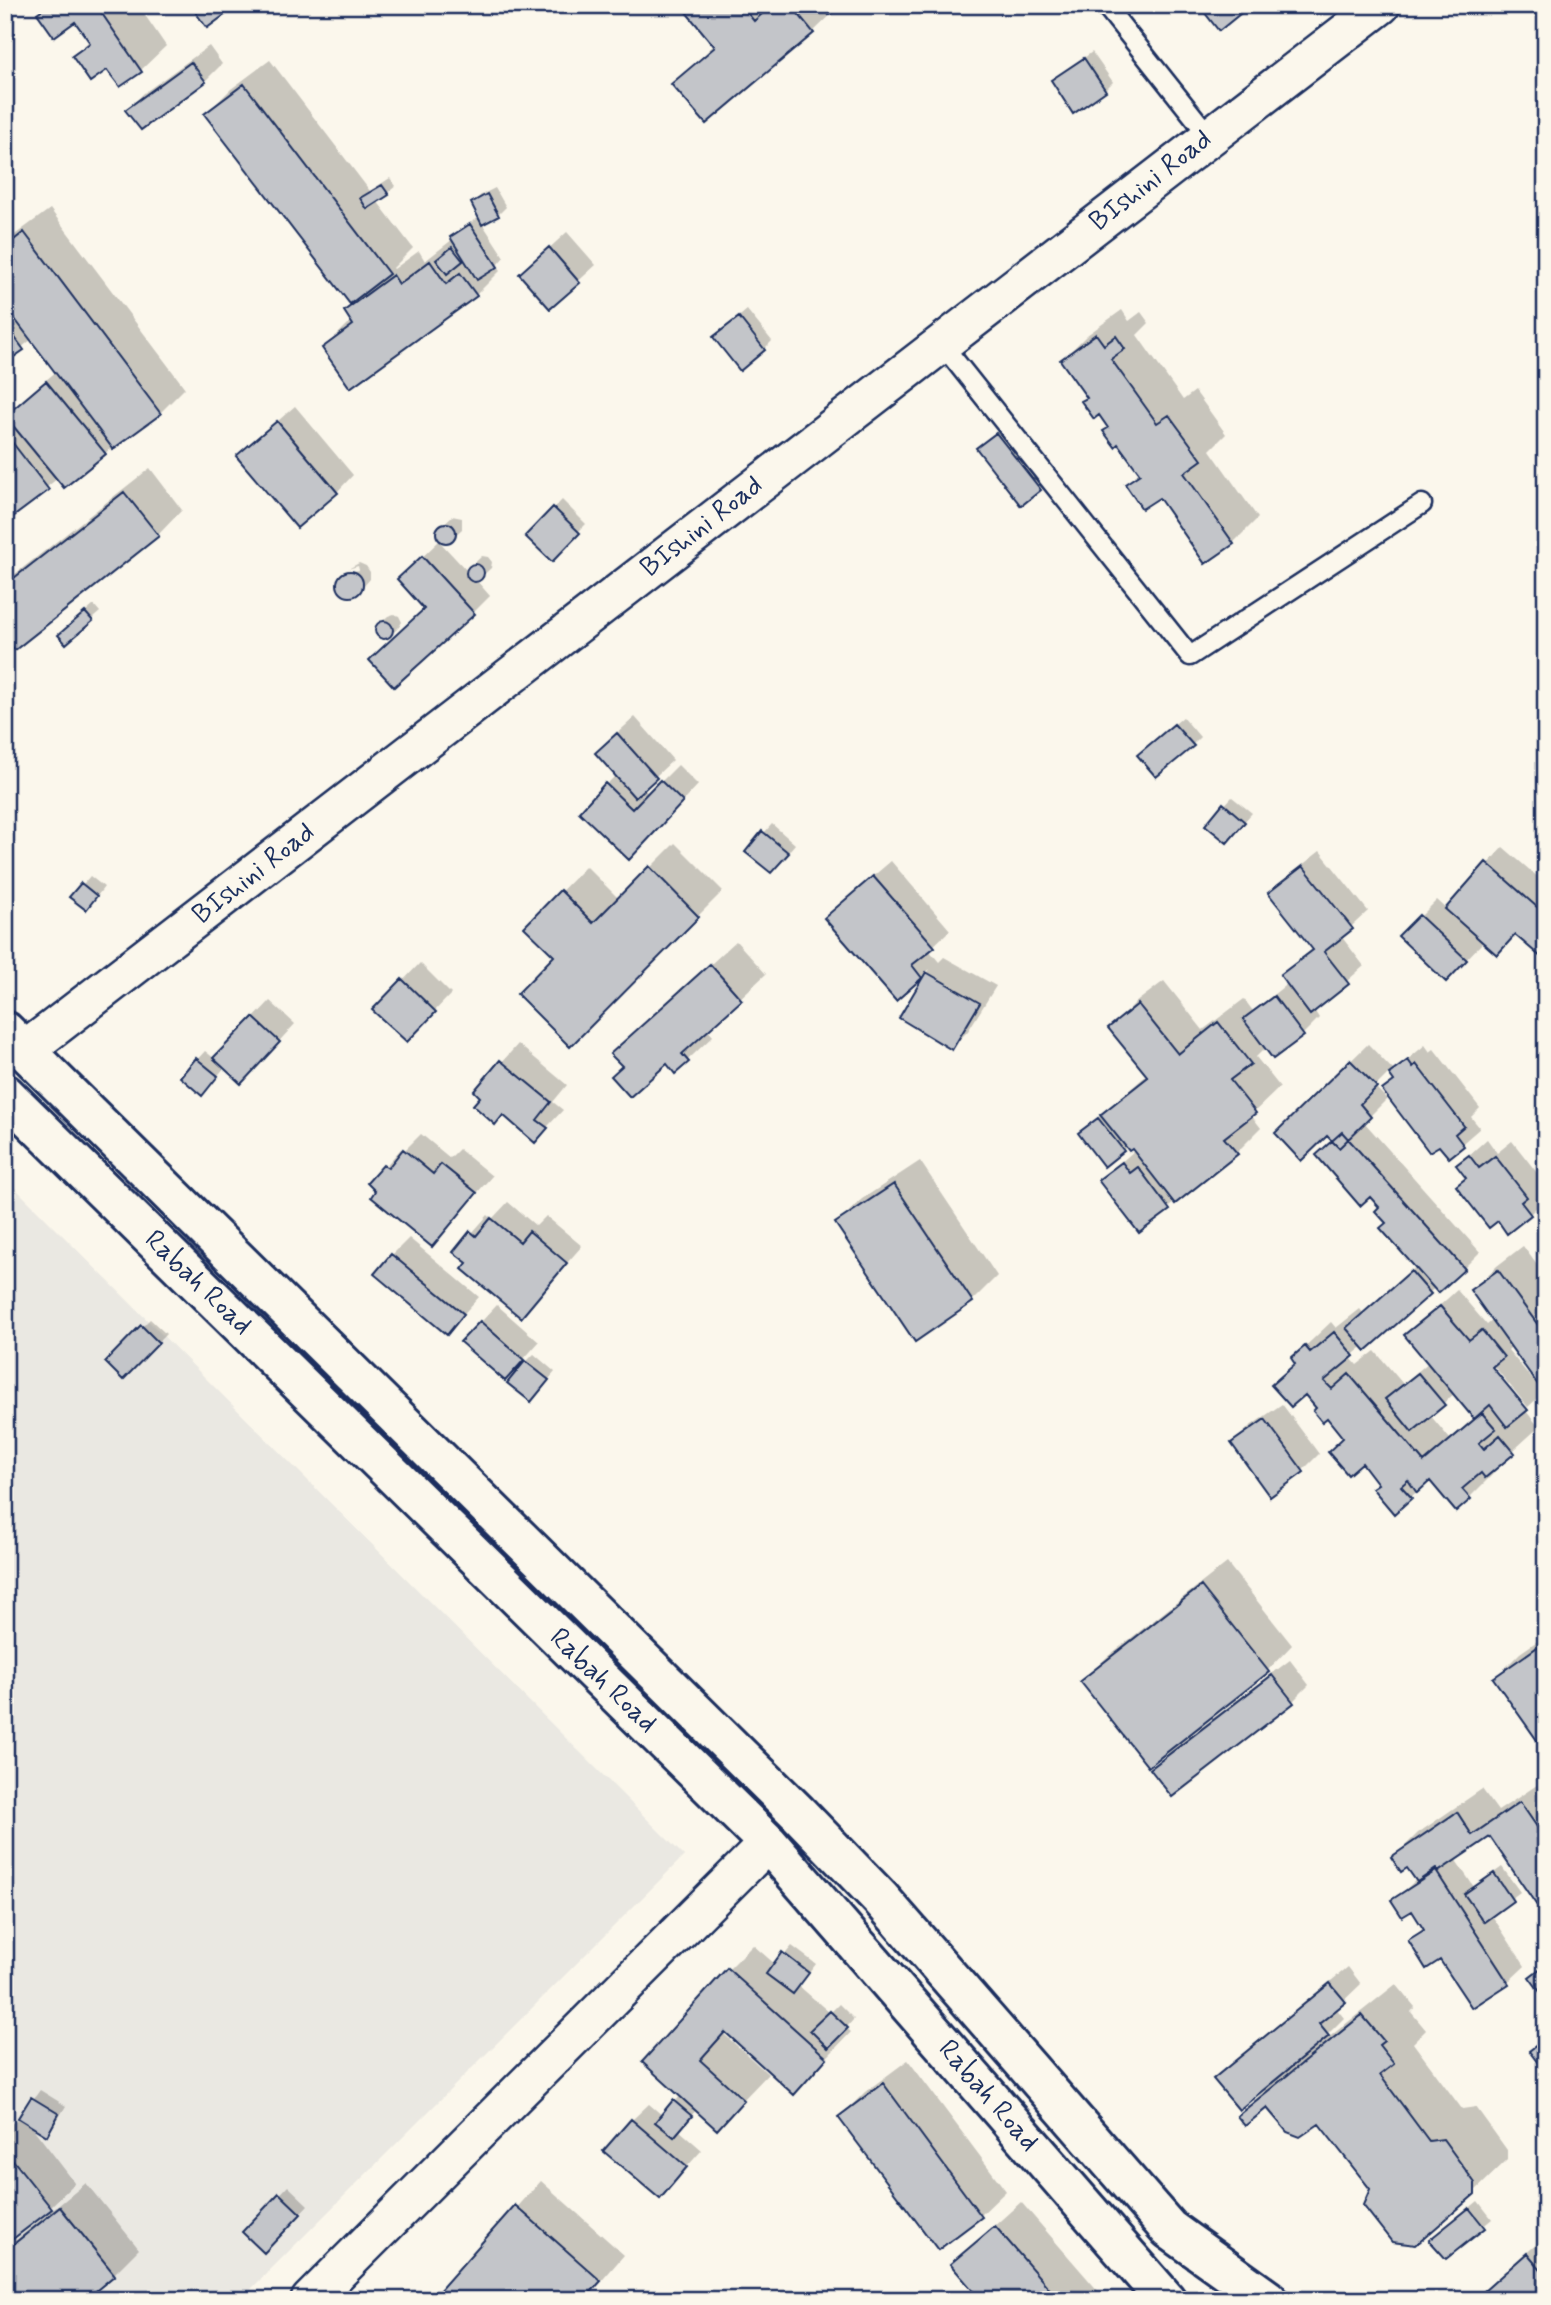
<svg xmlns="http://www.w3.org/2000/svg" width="1551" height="2305" font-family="Mynerve,sans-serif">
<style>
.built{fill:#eae8e2}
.shadow{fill:#0003;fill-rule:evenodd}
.building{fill:#c3c5c9;stroke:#1b2f5e;stroke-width:2}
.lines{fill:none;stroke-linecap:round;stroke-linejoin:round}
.service-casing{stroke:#1b2f5e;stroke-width:23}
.minor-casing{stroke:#1b2f5e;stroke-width:42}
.primary-casing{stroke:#1b2f5e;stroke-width:44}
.service{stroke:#fbf7ec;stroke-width:18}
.minor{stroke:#fbf7ec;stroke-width:37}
.primary{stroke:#fbf7ec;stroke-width:38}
.labels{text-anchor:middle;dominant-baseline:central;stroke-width:5;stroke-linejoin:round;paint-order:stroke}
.street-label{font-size:28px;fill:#1b2f5e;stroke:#fbf7ec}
</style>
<rect width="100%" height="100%" fill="#fbf7ec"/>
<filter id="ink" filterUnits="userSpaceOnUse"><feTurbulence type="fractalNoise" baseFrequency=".0143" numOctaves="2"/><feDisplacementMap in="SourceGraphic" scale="14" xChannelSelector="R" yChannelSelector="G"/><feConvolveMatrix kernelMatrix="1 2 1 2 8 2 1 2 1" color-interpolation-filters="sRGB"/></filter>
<g filter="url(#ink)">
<path class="built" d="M5,1178L684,1856L240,2300H5Z"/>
<path class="shadow" d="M48,5H138L166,46L141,70L120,85L107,68L74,56L90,40L76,20L40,14Z
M683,5H841L813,32L674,84L715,44Z
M209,46L222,64L205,81L141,128L127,110L144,93Z
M1092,52L1113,82L1105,90L1054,80Z
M270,60L370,191L390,178L396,186L377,201L413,248L393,268L394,269L419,251L425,261L453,239L452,237L460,229L480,217L473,203L481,195L495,188L506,207L498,215L482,223L504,257L497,265L501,270L476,295L324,348L352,320L346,311L360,297L206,114L231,89Z
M50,209L185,388L160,413L105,453L58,478L5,521V418L23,399L57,371L32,339L5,361V242Z
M567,232L596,265L550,307L521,274Z
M747,310L772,341L764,349L723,330Z
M1122,310L1129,321L1141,312L1149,323L1137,335L1183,400L1195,391L1226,434L1210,450L1258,518L1233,543L1159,496L1127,485L1140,471L1099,412L1083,401L1088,397L1062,360L1087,335Z
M295,406L353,475L337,492L238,456Z
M1013,417L1056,472L1040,489L978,448Z
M150,468L182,510L158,535L5,644V582Z
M562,500L586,524L551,559L527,536Z
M452,516L462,518V529L449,541L439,538V528Z
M439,541L468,572V569L482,556L488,557L492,562L491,568L477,581L490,596L473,613L426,608L416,563Z
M359,563L366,566L370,572V579L357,594L350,596L343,593L339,587V580L344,573L359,570L358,566L348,569Z
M94,605L100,612L66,641L69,627Z
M394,614L399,616L402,622L399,627L390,636L384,638L378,636L376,630L379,624L388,616Z
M635,717L673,760L643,788L649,794L678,765L698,785L646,841L606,785L616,775L614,736Z
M1183,717L1200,737L1192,745L1147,747Z
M1232,797L1252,813L1234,833L1207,824Z
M772,824L795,844L779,863L748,851Z
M675,843L723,891L570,1044L556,956L526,927L586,866L619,899Z
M1503,847L1546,884V951L1516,933L1484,941L1463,963L1401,936L1437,900L1447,909Z
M1320,851L1368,911L1341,936L1364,966L1314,1010L1319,1018L1303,1034L1266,1047L1256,1057L1280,1087L1251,1115L1261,1128L1236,1153L1139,1231L1101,1180L1135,1150L1127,1146L1123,1150L1080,1133L1148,1074L1111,1028L1135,1003L1164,981L1203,1030L1244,999L1253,1011L1288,983L1282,975L1313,948L1271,894L1287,877Z
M891,861L950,930L929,950L939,962L944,957L996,986L968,1031L951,1048L901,1017L930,969L921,977L843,902Z
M90,876L104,887L94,900L72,897Z
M736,941L766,974L707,1029L713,1036L675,1072L667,1062L624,1066L613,1054Z
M420,963L451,994L407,1040L375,1010Z
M270,1001L295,1024L257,1065L225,1067L210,1085L182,1076L205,1051L215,1059Z
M518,1044L567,1085L553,1102L563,1110L535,1140L476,1091Z
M1368,1044L1394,1071L1425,1045L1430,1052L1434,1049L1480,1108L1471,1117L1480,1128L1449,1155L1390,1072L1375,1087L1387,1099L1364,1122L1480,1252L1464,1268L1436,1287L1350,1357L1357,1365L1375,1351L1403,1384L1429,1362L1407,1335L1457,1290L1487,1325L1493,1320L1472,1290L1497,1266L1523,1246L1546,1277V1393L1545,1391L1528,1407L1488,1359L1485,1361L1539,1427L1492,1470L1494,1473L1469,1498L1430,1479L1411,1497L1380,1483L1345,1437L1305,1392L1274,1385L1296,1362L1293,1358L1331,1322L1336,1328L1360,1309L1363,1313L1417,1266L1388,1223L1382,1207L1327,1133H1277ZM1512,1346L1535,1377L1532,1379L1508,1350ZM1455,1393L1475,1417L1450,1439L1430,1415Z
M421,1134L450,1158L459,1149L492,1176L431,1245L370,1183L401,1149L404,1151Z
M1487,1139L1497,1153L1512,1141L1542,1179L1537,1184L1546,1198L1530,1214L1467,1177L1458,1165Z
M920,1161L997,1276L972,1301L915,1339L837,1223L862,1199Z
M508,1202L536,1226L546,1216L582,1246L521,1315L456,1251L488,1215L492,1219Z
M409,1238L479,1297L447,1332L392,1255Z
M497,1305L539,1342L521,1362L481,1322Z
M150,1319L166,1334L123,1378L107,1362Z
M534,1354L555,1372L538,1392L526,1362Z
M1282,1404L1319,1454L1302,1471L1233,1444L1249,1427Z
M1227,1563L1292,1645L1268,1670L1148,1765L1082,1682L1107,1657Z
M1546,1635V1750L1495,1678L1520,1653Z
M1290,1660L1309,1685L1293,1701L1153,1769L1169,1752Z
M1546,1779V1916L1490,1834L1455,1859L1474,1887L1502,1867L1520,1892L1491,1914L1525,1966L1508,1982L1473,2005L1441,1957L1410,1941L1424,1927L1412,1909L1394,1900L1417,1879L1408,1865L1393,1858L1418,1833L1482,1789L1498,1811Z
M753,1945L776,1965L792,1946L816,1964L799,1986L830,2013L839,2004L854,2019L846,2028L851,2032L794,2092L726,2031L724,2034L768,2074L717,2127L697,2109L679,2130L702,2150L660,2197L632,2120L649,2104L663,2116L681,2095L729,1969Z
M1348,1967L1361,1984L1336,2008L1344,2018L1326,2036L1328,2038L1396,1984L1415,2007L1411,2012L1426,2030L1413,2043L1462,2109L1476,2107L1507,2150V2160L1473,2193L1372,2189L1319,2122L1268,2106L1239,2116L1264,2091L1216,2079L1232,2062Z
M908,2060L1006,2191L981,2215L938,2248L840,2117L865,2092Z
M40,2090L66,2106L54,2125L46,2133L29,2123L75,2183L50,2207L5,2243V2129L21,2116Z
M541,2181L624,2255L585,2300H433Z
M86,2183L139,2249L114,2274L82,2300H5V2249Z
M288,2186L308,2205L264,2251L244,2232Z
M1478,2201L1492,2219L1446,2257L1440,2232Z
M1021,2202L1106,2300H983L952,2264Z
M1546,2236V2300H1472Z"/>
<path class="building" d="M49,5H96L142,72L120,87L107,70L90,82L72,56L90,43L75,22L54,37L37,13Z
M190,5H238L207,28Z
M680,5H741L754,21L772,5H791L814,33L706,124L671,84L715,47Z
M823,5H845L829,15Z
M1205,5H1251L1219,31L1201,8Z
M1084,58L1106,91L1073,114L1051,80Z
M191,62L206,82L141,130L125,110Z
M244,84L389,274L350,304L204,114Z
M382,185L389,195L367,209L360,198Z
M487,194L499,216L482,225L471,203Z
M470,224L498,267L477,280L450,237Z
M24,232L161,414L113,449L5,306V247Z
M452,247L463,261L447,274L436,260Z
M549,247L580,283L550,309L519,274Z
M430,261L446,284L460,273L477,296L350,388L322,348L353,325L344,311L393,275L399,284Z
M739,317L765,350L740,371L713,337Z
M5,324L24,350L5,363Z
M1096,334L1104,345L1116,336L1125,349L1111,359L1157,423L1169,415L1202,460L1184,473L1234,544L1205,564L1159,498L1142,509L1125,484L1140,474L1118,444L1115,447L1103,431L1108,428L1099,415L1094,419L1081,401L1087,398L1060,360Z
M46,381L106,454L64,488L5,416Z
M277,421L338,493L297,528L236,456Z
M5,433L49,490L5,523Z
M996,433L1041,490L1021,506L976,448Z
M124,492L159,536L15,650L9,643L5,646V585Z
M553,507L580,533L552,562L525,536Z
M436 533a10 10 0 1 1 20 0a10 10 0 1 1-20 0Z
M422,556L475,614L394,687L369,660L424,609L397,579Z
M466 573a9 9 0 1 1 18 0a9 9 0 1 1-18 0Z
M337 584a13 13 0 1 1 26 0a13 13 0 1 1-26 0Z
M85,612L93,621L66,644L58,635Z
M375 630a9 9 0 1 1 18 0a9 9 0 1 1-18 0Z
M1174,724L1194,746L1156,777L1137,755Z
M617,733L657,778L635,798L595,753Z
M660,780L683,802L629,860L579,812L605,783L632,809Z
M1223,803L1245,822L1227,843L1205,825Z
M762,831L789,853L771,873L745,852Z
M1486,862L1546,915V953L1542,958L1515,935L1497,955L1445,909Z
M649,866L699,917L570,1047L517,994L554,956L524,927L560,890L593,923Z
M1303,866L1353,929L1324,952L1349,984L1310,1015L1280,975L1313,950L1268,893Z
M873,876L935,947L912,965L922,978L896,1001L824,918Z
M81,883L97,896L86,910L69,897Z
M1419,915L1467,960L1446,982L1398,936Z
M710,964L742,1000L682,1054L689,1062L675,1074L667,1064L630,1097L611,1076L622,1066L610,1054Z
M926,972L980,1003L952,1050L899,1018Z
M402,979L436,1012L407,1042L372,1010Z
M1274,996L1304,1036L1273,1059L1243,1019Z
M1138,1004L1178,1054L1218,1022L1251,1064L1230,1080L1256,1113L1224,1138L1238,1154L1175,1204L1132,1149L1129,1151L1100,1115L1148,1077L1108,1028Z
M253,1017L280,1042L241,1084L213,1058Z
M196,1058L218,1076L202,1096L180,1077Z
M500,1060L551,1102L537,1120L548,1128L535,1143L503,1115L495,1125L473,1105L480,1097L474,1091Z
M1350,1060L1377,1087L1360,1104L1371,1117L1339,1148L1327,1136L1301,1161L1275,1133Z
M1408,1060L1413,1067L1416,1064L1464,1126L1455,1134L1464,1146L1449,1158L1439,1146L1429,1152L1382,1090L1394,1081L1389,1074Z
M1098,1118L1124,1151L1104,1167L1078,1133Z
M1342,1132L1465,1269L1438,1293L1380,1228L1386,1223L1375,1211L1379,1207L1370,1197L1360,1206L1316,1155Z
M403,1149L433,1174L441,1164L477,1193L432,1247L371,1197L375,1191L367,1183L383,1165L388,1168Z
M1469,1155L1479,1168L1495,1156L1527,1197L1521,1202L1531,1215L1507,1234L1498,1221L1489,1228L1456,1186L1466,1178L1456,1165Z
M1122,1162L1130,1173L1138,1167L1170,1210L1139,1233L1098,1180Z
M894,1184L973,1302L915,1342L835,1223Z
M491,1218L520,1242L529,1231L567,1263L521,1318L462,1269L467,1263L453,1252L470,1231L476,1236Z
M391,1254L464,1314L447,1335L374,1274Z
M1498,1270L1546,1336V1396L1470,1290Z
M1411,1271L1431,1294L1366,1351L1346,1328Z
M1440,1306L1469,1340L1482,1330L1504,1357L1492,1367L1528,1410L1507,1427L1490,1405L1474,1419L1404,1335Z
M480,1321L524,1360L505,1381L460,1342Z
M141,1325L159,1343L123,1380L105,1362Z
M1334,1332L1354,1356L1324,1381L1332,1389L1349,1374L1424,1462L1482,1413L1496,1429L1479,1443L1484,1449L1500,1435L1515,1453L1485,1478L1481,1473L1462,1489L1471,1499L1456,1512L1430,1481L1417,1493L1408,1480L1401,1486L1412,1498L1394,1514L1372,1488L1378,1484L1362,1463L1348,1475L1328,1452L1343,1438L1327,1418L1322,1422L1313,1411L1316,1408L1305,1395L1291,1407L1271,1385L1295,1364L1291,1358L1305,1346L1310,1352Z
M525,1361L549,1380L531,1402L507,1383Z
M1418,1373L1445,1405L1412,1432L1385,1399Z
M1265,1419L1304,1472L1270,1497L1231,1443Z
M1201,1586L1269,1672L1148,1767L1080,1681Z
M1546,1641V1753L1493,1678Z
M1272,1675L1294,1703L1172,1797L1150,1769Z
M1520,1802L1546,1840V1919L1490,1837L1438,1872L1436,1869L1417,1882L1407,1868L1401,1872L1391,1857L1457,1812L1472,1835Z
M1436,1871L1509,1984L1472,2008L1440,1960L1426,1969L1408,1940L1424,1930L1412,1911L1402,1917L1391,1900Z
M1494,1873L1513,1901L1484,1922L1464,1894Z
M782,1952L809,1973L793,1994L766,1974Z
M1546,1964V2000L1529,1977Z
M727,1968L827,2058L794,2095L725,2032L700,2060L744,2100L717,2130L642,2062Z
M1330,1983L1346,2002L1319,2024L1329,2036L1239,2110L1213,2079Z
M830,2011L848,2028L828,2048L810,2030Z
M1362,2015L1384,2041L1379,2045L1394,2064L1380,2075L1429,2141L1443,2139L1475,2183V2194L1416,2245L1392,2242L1363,2205L1370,2189L1319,2124L1300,2137L1287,2132L1267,2108L1245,2126L1237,2116Z
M1546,2038V2074L1529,2051Z
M883,2083L982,2217L938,2250L838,2117Z
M31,2097L59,2114L47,2136L18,2118Z
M673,2100L692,2116L674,2137L655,2122Z
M631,2119L687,2167L660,2199L603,2151Z
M5,2150L52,2209L5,2245Z
M279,2193L301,2214L264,2253L242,2232Z
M515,2205L601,2281L584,2300H506L501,2295L496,2300H431Z
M60,2207L115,2275L85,2300H5V2251Z
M1469,2208L1485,2228L1446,2259L1429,2240Z
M995,2226L1059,2300H981L950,2264Z
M1527,2253L1546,2275V2300H1474Z"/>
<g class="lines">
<g class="service-casing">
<path id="service" d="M1105,5L1209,136
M941,343L1190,656L1422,504"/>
</g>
<g class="minor-casing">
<path id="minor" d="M24,1051L1381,5
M310,2300L768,1843"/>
</g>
<g class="primary-casing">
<path id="primary" d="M5,1031L798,1813L881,1899L1169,2229L1268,2300
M5,1094L768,1843L1166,2300"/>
</g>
<use href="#service" class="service"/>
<use href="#minor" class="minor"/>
<use href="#primary" class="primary"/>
</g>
</g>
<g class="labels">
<g class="street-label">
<text transform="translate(1151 181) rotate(-38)">BIshini Road</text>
<text transform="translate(702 527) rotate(-38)">BIshini Road</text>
<text transform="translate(254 874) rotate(-38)">BIshini Road</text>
<text transform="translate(198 1283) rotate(44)">Rabah Road</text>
<text transform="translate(603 1681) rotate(44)">Rabah Road</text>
<text transform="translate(988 2096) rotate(49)">Rabah Road</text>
</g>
</g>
<rect width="1551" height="2305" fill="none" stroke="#fbf7ec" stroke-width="28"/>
<rect x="14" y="14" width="1523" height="2277" fill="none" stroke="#1b2f5e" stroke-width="2.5" filter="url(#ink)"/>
</svg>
